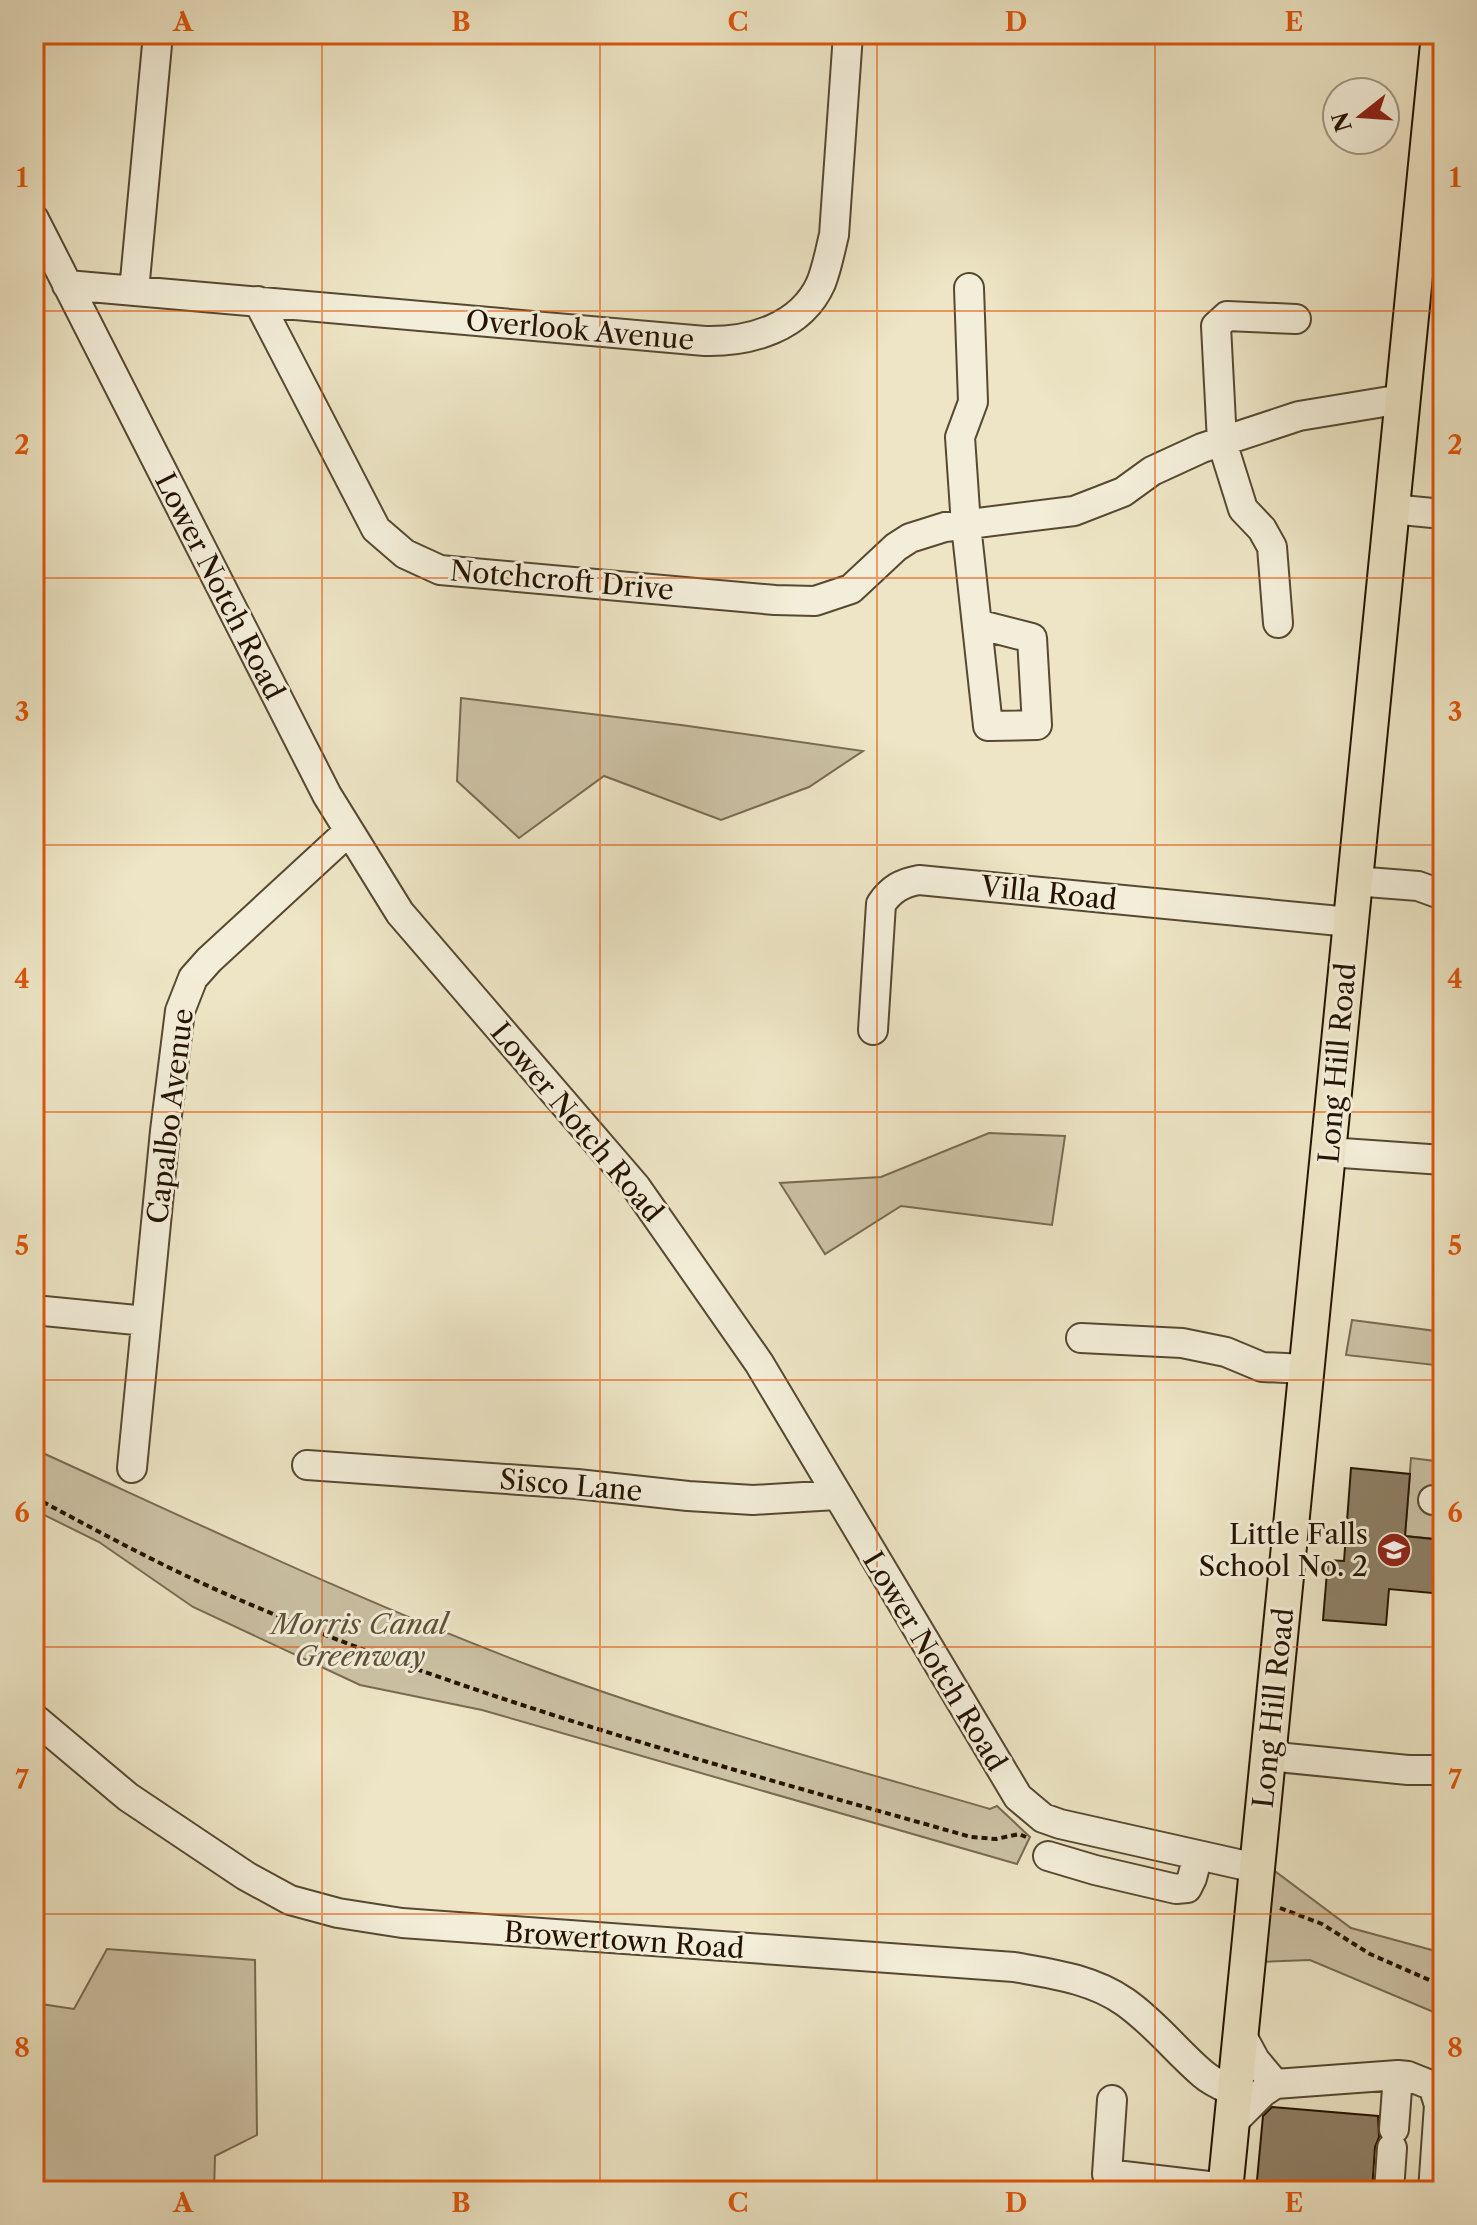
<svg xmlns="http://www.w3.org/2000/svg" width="1477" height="2225" font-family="'Libre Caslon Text',serif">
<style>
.green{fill:#cbc1a4;stroke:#786a52;stroke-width:2}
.building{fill:#8d8066;stroke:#251300;stroke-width:2}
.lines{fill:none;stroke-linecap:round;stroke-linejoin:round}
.minor-casing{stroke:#574831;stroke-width:32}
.major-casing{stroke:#251300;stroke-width:38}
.path{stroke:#251300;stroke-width:4;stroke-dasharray:6 4;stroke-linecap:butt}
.minor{stroke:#f3eed9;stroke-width:28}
.major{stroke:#ede5c5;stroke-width:34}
.grid{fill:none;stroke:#de560b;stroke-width:2;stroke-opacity:0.55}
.labels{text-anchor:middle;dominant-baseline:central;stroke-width:6;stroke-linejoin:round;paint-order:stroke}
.street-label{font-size:28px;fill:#251300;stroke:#f3eed9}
.poi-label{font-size:28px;fill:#251300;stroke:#f3eed9;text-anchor:end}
.park-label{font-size:28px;font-style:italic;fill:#5f5039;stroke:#f3eed9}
.neatline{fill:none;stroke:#de560b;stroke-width:3}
.grid-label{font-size:26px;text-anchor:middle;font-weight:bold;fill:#de560b}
</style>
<rect width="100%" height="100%" fill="#ede5c5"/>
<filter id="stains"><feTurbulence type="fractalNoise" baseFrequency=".0025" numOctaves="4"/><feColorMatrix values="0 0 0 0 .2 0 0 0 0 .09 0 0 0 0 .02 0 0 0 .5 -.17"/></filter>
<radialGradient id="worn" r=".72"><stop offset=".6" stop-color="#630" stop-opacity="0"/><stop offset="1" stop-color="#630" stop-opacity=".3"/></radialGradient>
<path class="green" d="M461,698L681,725L863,751L809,787L721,820L604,776L519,838L457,781Z
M989,1133L1065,1136L1052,1225L901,1206L825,1254L780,1183L881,1177Z
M1352,1320L1443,1332V1366L1346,1355Z
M34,1449C201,1525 368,1605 539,1669C687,1724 839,1765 990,1809L997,1806L1030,1837L1017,1864L482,1710L360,1685L193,1607L99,1542L34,1510Z
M1411,1458L1443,1462V1540L1405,1536Z
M1268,1866L1351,1928L1443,1953V2016L1310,1960L1258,1962Z
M107,1949L255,1960L257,2135L215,2156L214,2191H34V2003L74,2009Z"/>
<path class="building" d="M1351,1468L1410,1474L1405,1536L1443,1540V1594L1389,1589L1386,1625L1323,1620L1328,1560L1344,1561Z
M1272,2107L1378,2116L1379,2137L1375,2147L1372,2191H1256L1263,2116Z"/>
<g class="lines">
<g class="minor-casing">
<path id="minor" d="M34,219L327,795L400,913L636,1187L759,1363L1018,1797L1043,1818L1060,1824L1256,1868
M67,285L705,341C750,342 801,328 821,283C827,268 830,251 834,235L848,34
M969,288L973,402L960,437L966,525L988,726L1037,725L1032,638L977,624
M134,291L158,34
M258,301L376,529L405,554L440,570L775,600L815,601L851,589L896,547L910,538L945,527L1074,511L1123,492L1152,471L1202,448L1299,416L1402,399
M1391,509L1443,514
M1278,623L1272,547L1262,529L1243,509L1222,442L1216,326L1227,316L1296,319
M1354,881L1418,886L1443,895
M873,1030L881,904C891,889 902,883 919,880L1350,922
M1328,1152L1443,1160
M34,1310L146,1321
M1081,1338L1182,1343L1226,1352L1262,1367L1307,1369
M307,1465L577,1484L688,1496L753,1500L836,1495
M132,1468L165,1131L180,1011L193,978L209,960L349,831
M1433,1500L1443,1501
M34,1718L128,1797L246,1876L290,1900L338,1913L402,1923L1014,1967C1053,1974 1092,1979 1125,2002C1155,2023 1176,2051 1203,2074C1212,2082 1224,2087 1235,2092
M1267,1756L1408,1770H1443
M1048,1856L1095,1870L1176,1889L1187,1888L1192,1878L1198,1855
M1241,2034L1255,2060L1275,2084
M1112,2100L1107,2174L1225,2188
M1233,2122L1263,2092L1275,2084L1398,2075L1408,2076L1433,2086L1439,2105L1433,2191
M1394,2129L1398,2075
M1389,2191L1392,2148"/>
</g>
<g class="major-casing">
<path id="major" d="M1225,2191L1439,34"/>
</g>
<path class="path" d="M34,1497C101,1533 169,1570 240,1600C475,1701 725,1767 971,1837L996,1839L1019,1834L1026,1837
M1280,1908L1322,1924L1370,1954L1443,1986"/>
<use href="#minor" class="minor"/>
<use href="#major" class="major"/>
</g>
<path class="grid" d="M322,34V2191M600,34V2191M877,34V2191M1155,34V2191M34,311H1443M34,578H1443M34,845H1443M34,1112H1443M34,1380H1443M34,1647H1443M34,1914H1443"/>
<defs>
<g id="school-disc" transform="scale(1.8)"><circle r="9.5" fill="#8f2418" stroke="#f3eed9"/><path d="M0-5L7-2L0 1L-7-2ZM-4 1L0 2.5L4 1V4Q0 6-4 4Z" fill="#fff"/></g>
</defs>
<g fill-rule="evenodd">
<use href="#school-disc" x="1394" y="1550"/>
</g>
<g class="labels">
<g class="street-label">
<text transform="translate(580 330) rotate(5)">Overlook Avenue</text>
<text transform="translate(562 580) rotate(5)">Notchcroft Drive</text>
<text transform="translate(220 586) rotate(63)">Lower Notch Road</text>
<text transform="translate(1049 893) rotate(6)">Villa Road</text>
<text transform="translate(1337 1063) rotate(-85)">Long Hill Road</text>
<text transform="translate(170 1116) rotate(-83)">Capalbo Avenue</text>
<text transform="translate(577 1122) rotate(50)">Lower Notch Road</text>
<text transform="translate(571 1485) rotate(5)">Sisco Lane</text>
<text transform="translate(935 1661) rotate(59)">Lower Notch Road</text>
<text transform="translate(1273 1708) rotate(-84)">Long Hill Road</text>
<text transform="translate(624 1940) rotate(4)">Browertown Road</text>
</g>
<g class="poi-label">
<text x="1368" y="1534">Little Falls<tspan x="1368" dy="32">School No. 2</tspan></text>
</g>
<g class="park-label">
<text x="360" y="1624">Morris Canal<tspan x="360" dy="32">Greenway</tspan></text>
</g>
</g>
<rect width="1477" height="2225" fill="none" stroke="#ede5c5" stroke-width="88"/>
<g transform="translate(1361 116) rotate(253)"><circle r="38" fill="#f3eed9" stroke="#a19682" stroke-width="2"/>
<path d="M0-6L14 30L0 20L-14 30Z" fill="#8f2418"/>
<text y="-12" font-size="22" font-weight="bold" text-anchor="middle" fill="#251300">N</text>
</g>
<rect x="44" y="44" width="1389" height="2137" class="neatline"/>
<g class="grid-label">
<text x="183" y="31">A</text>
<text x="461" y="31">B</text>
<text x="738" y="31">C</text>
<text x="1016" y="31">D</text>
<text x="1294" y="31">E</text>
<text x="22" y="187">1</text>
<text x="1455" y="187">1</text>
<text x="22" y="454">2</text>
<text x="1455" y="454">2</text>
<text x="22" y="721">3</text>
<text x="1455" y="721">3</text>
<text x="22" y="988">4</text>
<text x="1455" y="988">4</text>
<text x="22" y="1255">5</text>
<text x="1455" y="1255">5</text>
<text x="22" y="1522">6</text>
<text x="1455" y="1522">6</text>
<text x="22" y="1789">7</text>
<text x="1455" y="1789">7</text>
<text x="22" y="2057">8</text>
<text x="1455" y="2057">8</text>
<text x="183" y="2212">A</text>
<text x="461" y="2212">B</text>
<text x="738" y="2212">C</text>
<text x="1016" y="2212">D</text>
<text x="1294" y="2212">E</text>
</g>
<rect width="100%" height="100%" filter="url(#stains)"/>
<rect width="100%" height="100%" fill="url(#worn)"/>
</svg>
